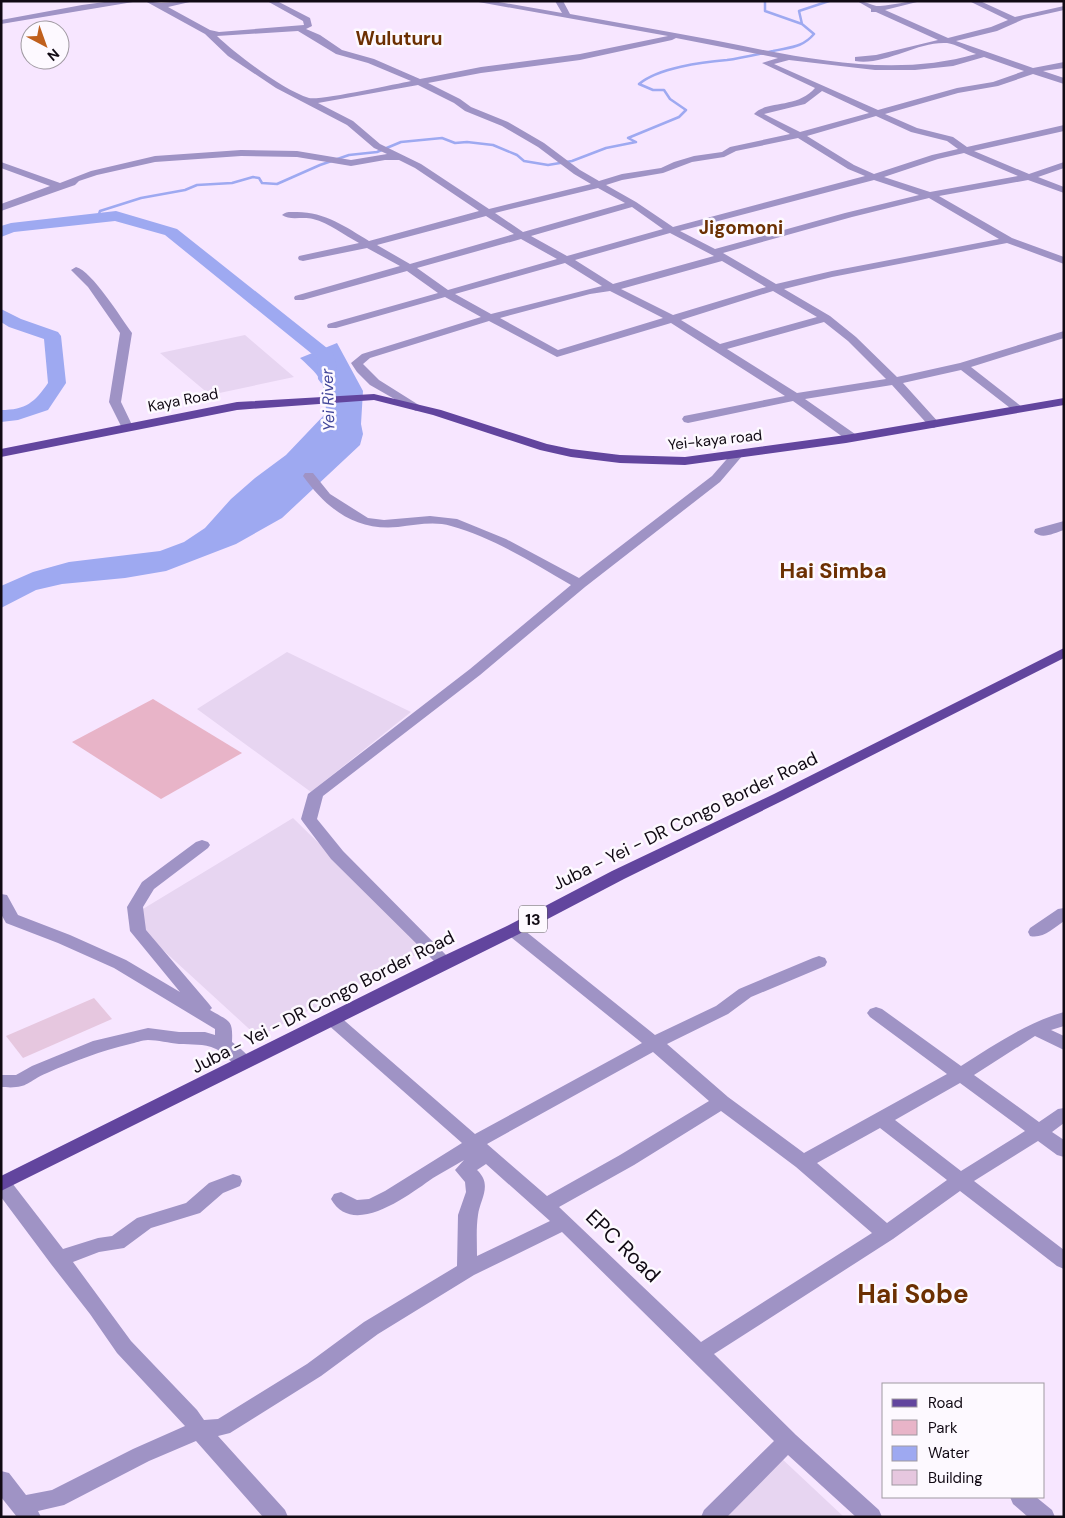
<svg xmlns="http://www.w3.org/2000/svg" width="1065" height="1518" font-family="'DM Sans',sans-serif">
<style>
.built{fill:#e7d5f1}
.green{fill:#e8b4c8}
.water{fill:#9ea9f1}
.lines{fill:none;stroke-linecap:round;stroke-linejoin:round}
.stream{stroke:#9ea9f1;stroke-width:2.5}
.river{fill:#9ea9f1;fill-rule:evenodd}
.building{fill:#e6c7df}
.minor{fill:#9f93c5;fill-rule:evenodd}
.major{fill:#62459e;fill-rule:evenodd}
.labels{text-anchor:middle;dominant-baseline:central;stroke-width:5;stroke-linejoin:round;paint-order:stroke}
.far-street-label{font-size:15px;fill:#110a14;stroke:#fdf9ff}
.far-water-label{font-size:16px;font-style:italic;fill:#414699;stroke:#fdf9ff}
.shield{fill:#fdf9ff;stroke:#58525a;stroke-width:1}
.shield-label{font-size:16px;font-weight:bold;fill:#110a14}
.street-label{font-size:18px;fill:#110a14;stroke:#fdf9ff}
.far-district-label{font-size:19px;font-weight:bold;fill:#6c3002;stroke:#fdf9ff}
.near-street-label{font-size:21px;fill:#110a14;stroke:#fdf9ff}
.district-label{font-size:22px;font-weight:bold;fill:#6c3002;stroke:#fdf9ff}
.near-district-label{font-size:26px;font-weight:bold;fill:#6c3002;stroke:#fdf9ff}
</style>
<rect width="100%" height="100%" fill="#f7e6ff"/>
<path class="built" d="M245,335L294,377L210,395L160,353Z
M287,652L411,712L311,792L197,709Z
M293,818L427,949L258,1037L128,918Z
M780,1457L844,1517H719Z"/>
<path class="green" d="M153,699L242,753L161,799L72,742Z"/>
<path class="water" d="M337,343L363,391L361,424L363,434L360,445L282,518L236,544L166,571L125,578L62,584L36,590L1,608V586L33,572L69,562L160,551L184,542L205,528L231,499L255,478L286,455L326,413C326,383 322,378 300,358Z"/>
<g class="lines">
<path class="stream" d="M765,1V11L802,24
M116,216L99,214L100,211L141,198L185,190L197,185L232,183L253,177L259,178L262,183L277,184L320,165L349,155L377,152L401,142L442,138L455,143L467,142L493,145L517,155L524,161L548,165L572,161L606,148L636,142L628,138L679,117L686,110L670,99L664,90H653L639,84C658,68 702,62 727,60C742,58 758,54 773,51C790,47 802,48 814,34L802,24L799,11L829,1"/>
<path class="river" d="M116,211L177,229L332,352C337,359 338,376 333,383L327,384L321,383L318,379L317,358L165,235L115,221L14,232L1,237V226L11,223Z
M1,309L21,319L58,332L61,336L66,383L48,410L18,420L1,422V410C26,410 35,402 48,383L44,339L9,327L1,322Z"/>
</g>
<path class="building" d="M94,998L112,1019L23,1058L6,1036Z"/>
<g class="lines">
<path class="minor" d="M112,1H139L1,24V20L82,5Z
M145,1L161,3L194,1L168,7L210,30L219,32L304,25L303,21L267,1H277L310,18L312,26L306,29L320,35L342,50L374,59L420,79L481,67L580,54L668,36L473,1H493L562,13L555,1H563L570,14C618,23 666,31 713,40C799,57 890,79 976,54C967,51 956,44 947,43C917,41 885,66 855,61V57L876,55L938,40L876,12H871V9L857,1C866,1 874,7 880,6C894,5 906,1 921,1L885,10L948,38L991,27L1008,20L969,1H980L1015,17L1064,6V10L1024,19L997,31L956,41L1033,68L1064,62V68L1043,71L1064,78V84L1033,74L998,86L958,93L885,114L917,128L953,137L967,147L1064,125V131L974,151L1029,174L1064,162V168L1038,177L1064,187V193L1028,180L939,196L1012,238L1064,257V264L1007,243L832,277L784,289L830,316L856,337L897,377L960,363L1064,331V338L971,367L1022,407L1024,409L1022,411H1014L961,370L903,383L940,424L934,428L930,427L892,385L805,399L855,434L857,437L855,440H847L793,401L688,423L684,422L682,419L684,416L785,396L671,323L557,357L489,321L370,358L363,364L379,380L422,407L416,411L412,409L370,385L357,372L351,363L362,354L481,317L445,297L336,328H328L327,326L328,324L438,293L407,271L303,300H295L294,298L295,296L400,266L367,248L303,261L299,260L298,258L299,256L359,243C344,235 329,223 313,219C303,216 290,221 282,215C286,211 291,212 297,212C325,212 346,227 369,241L479,211L415,168L399,160H385L351,166L297,157L241,156L155,162L97,175L79,181L75,185L1,211V204L50,186L1,168V162L60,183L91,171L155,156L241,150L297,151L351,160L387,154L374,148L347,125L276,88L228,56L205,34ZM298,31L336,54L368,63L411,81C396,84 318,101 309,98C283,90 237,55 217,36ZM676,38L778,58L762,63L815,88C797,109 766,100 754,114L790,134L730,147L722,152L694,156L674,162L661,168L622,174L599,181L580,170L544,143L508,122L471,107L460,99L428,83L481,73L580,60L672,40ZM984,57L1024,71L993,82L957,88L878,110L774,64L789,60L875,70H915L953,66ZM418,85L454,103L465,111L502,126L538,147L574,174L591,184L489,209L421,164L380,144L353,121L318,103ZM822,91L869,113L800,132L764,114L805,104ZM876,116L911,132L947,141L958,149L932,155L874,174L854,165L807,136ZM798,138L848,169L865,176L673,227L636,202L606,185L622,180L663,173L692,162L724,157L736,151ZM964,153L1018,176L930,192L884,177L938,159ZM874,180L919,195L845,213L715,249L680,231ZM598,188L625,203L523,232L495,213ZM929,198L999,239L832,271L776,284L723,253L852,217ZM632,207L663,229L567,256L531,236ZM486,216L514,234L410,264L377,245ZM670,233L714,256L613,284L575,260ZM521,239L557,259L448,290L417,268ZM722,261L766,287L673,315L621,289ZM565,263L602,286L491,314L455,294ZM610,291L663,318L558,350L500,318L590,294ZM773,291L817,317L720,344L681,320ZM824,322L848,341L886,379L797,393L727,349Z
M76,267C92,271 121,318 132,333L121,402L133,427L131,430H123L109,402L120,333L88,287L71,270Z
M737,451L743,455L720,482L585,587L480,675L323,796L317,819L343,851L453,962L451,966L445,968L439,966L331,859L303,822L301,819L308,794L470,669L571,585C533,563 494,538 451,526C434,521 416,525 398,527C355,531 327,509 303,476L305,473H313L330,494L368,518L384,520L430,516L457,519L506,539L579,578L712,476L733,452Z
M1064,521V530C1054,533 1042,540 1034,532L1035,529Z
M202,840L208,842L210,845L208,848L154,889L143,907L146,930L209,1004L212,1008L210,1010C230,1022 233,1019 232,1042C240,1048 248,1054 253,1063L250,1067C235,1072 228,1055 216,1049C203,1043 192,1045 179,1044C169,1043 158,1040 148,1040C142,1040 135,1043 130,1044C101,1051 74,1061 47,1073C24,1083 29,1089 1,1087V1075H16L32,1066L93,1041L148,1028L179,1032H205L215,1035V1029L114,968L58,943L6,923L1,914V894L7,895L18,915L70,935L126,960L180,992L130,931L127,907L142,882L196,842Z
M1064,908V921C1054,928 1043,939 1030,936L1028,932L1030,928L1058,909Z
M513,925L519,926L655,1035L716,1006L739,989L813,958L819,956L825,958L827,962L825,966L751,997L728,1014L667,1044L728,1097L804,1153L947,1074L870,1017L867,1013L870,1009L876,1007L882,1009L961,1066C994,1045 1026,1023 1064,1012V1026L1051,1030L1064,1036V1050L1035,1036L974,1075L1039,1122L1058,1109L1064,1108V1123L1052,1132L1064,1140V1157L1057,1155L1038,1141L974,1181L1064,1250V1269L1057,1266L960,1191L893,1239L714,1354L796,1435L879,1510L882,1517H856L788,1455L727,1517H701L704,1510L774,1441L562,1232L474,1275L378,1334L321,1376L230,1433L218,1436L285,1510L288,1517H263L196,1441L149,1461L64,1505L38,1511L41,1517H17L1,1497V1471L9,1473L26,1495L52,1490L133,1449L185,1426L117,1353L90,1314L51,1264L1,1197V1177L9,1179L63,1249L98,1238L112,1236L137,1218L186,1203L209,1183L233,1174L240,1176L242,1181L240,1186L223,1193L200,1213L151,1228L124,1248L99,1252L73,1262L131,1341L197,1410L204,1420L218,1419L307,1364L364,1322L457,1266L458,1215L466,1192L465,1182L455,1170L464,1160C454,1166 443,1172 433,1178C410,1194 353,1239 331,1199L334,1194L341,1192L357,1200L369,1199L385,1191L462,1143L326,1023L323,1019L326,1015L332,1013L338,1015L475,1134L642,1043L507,934L505,930L507,926ZM653,1052L709,1101L620,1155L547,1196L487,1144ZM960,1083L1025,1131L961,1171L895,1120ZM721,1111L796,1167L872,1233L701,1342L559,1207L634,1165ZM880,1128L947,1180L887,1223L817,1163ZM486,1164L550,1221L477,1256C477,1243 476,1228 478,1215C480,1199 493,1185 477,1170Z
M1010,1497H1036L1052,1510L1055,1517H1028L1013,1504Z"/>
<path class="major" d="M374,394L441,410L547,444L571,449L620,455L685,457L846,435L1064,398V405L846,443L685,465L620,463L571,457L540,450L433,415L374,400L237,410L1,457V449L237,402Z
M1064,648V658L784,800L624,879L519,934L1,1191V1176L439,958L507,926L612,871L774,794Z"/>
</g>
<g class="labels">
<g class="far-street-label">
<text transform="translate(183 400) rotate(-11)">Kaya Road</text>
<text transform="translate(715 440) rotate(-6)">Yei-kaya road</text>
</g>
<g class="far-water-label">
<text transform="translate(328 400) rotate(-92)">Yei River</text>
</g>
<rect class="shield" x="519" y="905.5" width="28" height="27" rx="4"/>
<g class="shield-label">
<text x="533" y="919">13</text>
</g>
<g class="street-label">
<text transform="translate(685 821) rotate(-26)">Juba - Yei - DR Congo Border Road</text>
<text transform="translate(323 1002) rotate(-27)">Juba - Yei - DR Congo Border Road</text>
</g>
<g class="far-district-label">
<text x="399" y="38">Wuluturu</text>
<text x="741" y="227">Jigomoni</text>
</g>
<g class="near-street-label">
<text transform="translate(623 1246) rotate(44)">EPC Road</text>
</g>
<g class="district-label">
<text x="833" y="570">Hai Simba</text>
</g>
<g class="near-district-label">
<text x="913" y="1294">Hai Sobe</text>
</g>
</g>
<rect width="1065" height="1518" fill="none" stroke="#110a14" stroke-width="5"/>
<rect x="882" y="1383" width="162" height="115" fill="#fdf9ff" stroke="#9f99a1"/>
<rect x="892" y="1399" width="25" height="8" fill="#62459e" stroke="#9f99a1"/>
<text x="928" y="1408" font-size="15" fill="#110a14">Road</text>
<rect x="892" y="1420" width="25" height="15" fill="#e8b4c8" stroke="#9f99a1"/>
<text x="928" y="1433" font-size="15" fill="#110a14">Park</text>
<rect x="892" y="1446" width="25" height="15" fill="#9ea9f1" stroke="#9f99a1"/>
<text x="928" y="1458" font-size="15" fill="#110a14">Water</text>
<rect x="892" y="1470" width="25" height="15" fill="#e6c7df" stroke="#9f99a1"/>
<text x="928" y="1483" font-size="15" fill="#110a14">Building</text>
<g transform="translate(45 45) rotate(139)"><circle r="24" fill="#fdf9ff" stroke="#9f99a1"/>
<path d="M0-4L9 19L0 12L-9 19Z" fill="#c0601d"/>
<text y="-8" font-size="14" font-weight="bold" text-anchor="middle" fill="#110a14">N</text>
</g>
</svg>
